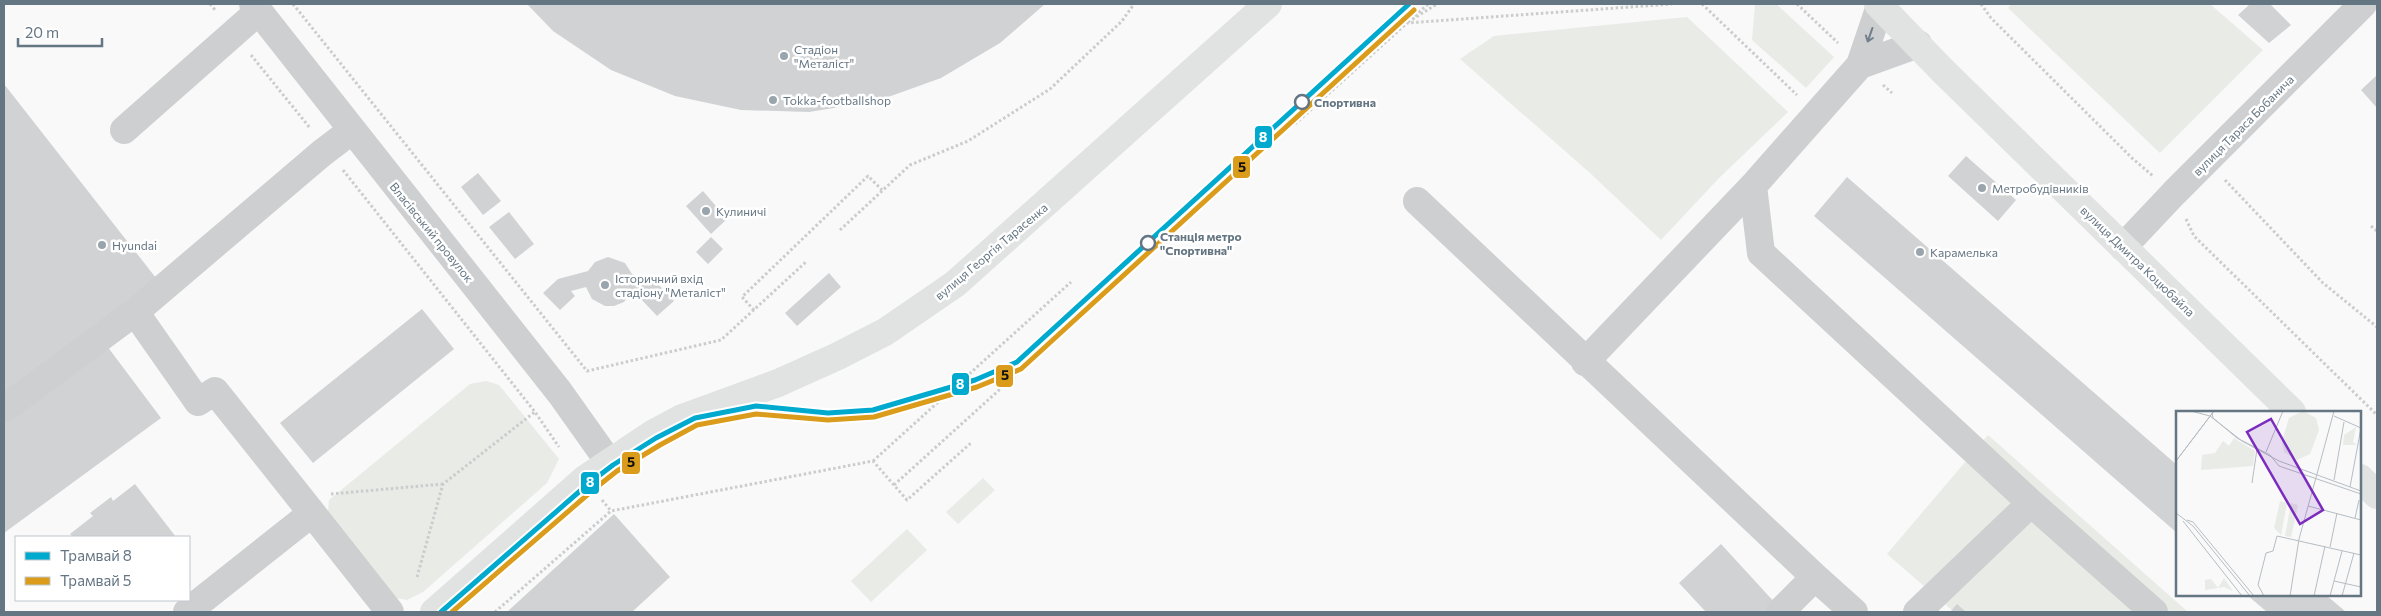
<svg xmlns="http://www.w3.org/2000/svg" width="2381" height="616" font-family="Commissioner,sans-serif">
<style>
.green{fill:#e8ebe6}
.building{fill:#d0d2d3}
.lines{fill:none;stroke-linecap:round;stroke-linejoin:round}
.path{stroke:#cbcccd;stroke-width:3;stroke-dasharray:2.5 2.5;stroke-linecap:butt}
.minor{stroke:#cecfd0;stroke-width:28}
.major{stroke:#e1e2e2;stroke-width:28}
.tram-1-casing{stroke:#fff;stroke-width:9}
.tram-2-casing{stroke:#fff;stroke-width:9}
.tram-1{stroke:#00a9ce;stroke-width:5}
.tram-2{stroke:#da9c1a;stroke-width:5}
.oneway{stroke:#707f8b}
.poi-dot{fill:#99a4ac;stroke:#fff;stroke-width:2}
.stop-dot{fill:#fff;stroke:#657683;stroke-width:2.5}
.labels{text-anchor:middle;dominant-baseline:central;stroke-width:5;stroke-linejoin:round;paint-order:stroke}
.poi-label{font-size:12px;fill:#657683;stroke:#fff;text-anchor:start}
.stop-label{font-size:12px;font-weight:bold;fill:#657683;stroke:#fff;text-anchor:start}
.street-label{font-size:12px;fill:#657683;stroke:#fff}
.inset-road{fill:none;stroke:#b5bdc3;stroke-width:1}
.view{fill:#7b2cbf;fill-opacity:0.15;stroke:#7b2cbf;stroke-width:2.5}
.inset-edge{fill:none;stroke:#657683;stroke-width:2.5}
.line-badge{stroke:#fff;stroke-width:2}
.badge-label{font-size:14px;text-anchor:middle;font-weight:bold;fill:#fff}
.pale-badge-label{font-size:14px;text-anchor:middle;font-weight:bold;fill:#111}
</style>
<rect width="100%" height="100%" fill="#f9f9f9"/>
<path class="green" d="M1755,4H1776L1834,57L1806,88L1752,40Z
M2012,4H2210L2263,50L2160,153L2008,8Z
M1687,17L1788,112L1720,177L1661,240L1590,173L1460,59L1494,36Z
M486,381L499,385L559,459L547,483L423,592L407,600L395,598L328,512L329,500L470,384Z
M1988,435L2188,612H1954L1887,554Z
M983,478L995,490L958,524L946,512Z
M907,529L927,550L871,602L851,581Z"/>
<path class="building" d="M527,4H1045L1000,43L941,78L877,101L809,112L741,110L675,96L611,70L553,31Z
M2250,4H2270L2291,25L2269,43L2238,15Z
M2377,75V108L2361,90Z
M4,84L156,278L4,398Z
M1966,156L2016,200L1998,221L1948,176Z
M478,173L501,201L483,215L461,187Z
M1847,177L2177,465V533L1814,216Z
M703,191L727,219L711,234L686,206Z
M509,212L534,244L515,259L489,227Z
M711,237L723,249L708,264L696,252Z
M608,257L625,263L632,274L658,284L674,301L657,316L641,299L645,296L633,290L624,302L614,306H605L592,299L586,287L571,291L575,296L560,310L543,293L558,279L588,271L595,262Z
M829,273L841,287L797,326L785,313Z
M422,309L454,349L313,463L280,423Z
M107,346L161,418L4,533V421Z
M135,484L176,537H73L70,534L93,516L90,513L111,497L113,501Z
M614,514L670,577L632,612H507Z
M1721,544L1777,605L1768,612H1706L1679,583Z
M2247,595H2326L2346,612H2267Z
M1957,604L1966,612H1950Z"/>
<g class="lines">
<path class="path" d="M210,4L216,11
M293,4L587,371L721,340L807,261
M1702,4L1797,95
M1797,4L1838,43
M1981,4L1991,18L2132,158L2153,176
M1415,16L1428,4
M1408,22L1437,4
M251,55L310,128
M1883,85L1892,93
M1295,124L1407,23L1672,4
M343,170L535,412L559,447
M2225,180L2323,283L2377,327
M2186,219L2194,236L2377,415
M2371,226L2377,231
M840,230L910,165L968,141L1050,89L1122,21L1134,4
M754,310L742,297L868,176L882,190
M873,461L1071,282
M894,485L1091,307
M331,494L443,484
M602,500L611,511
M417,577L443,484L536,411
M495,612L611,511L873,461L907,500L972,442"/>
<path class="minor" d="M253,4L560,393L609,462
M1860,65L1918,44
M124,130L259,11
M1753,186L1761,253L2031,503L2154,612
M1417,201L1815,577
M2123,247L2174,193L2363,4
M135,312L198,402L215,391L312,513
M1585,362L1753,186L1860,65L1880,6
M4,409L135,312L322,153L351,131
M187,612L312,513L390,612
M1780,612L1815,577L1854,612
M1917,612L2031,503"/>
<path class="major" d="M1878,4L1943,71L2292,412
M2360,478L2377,495
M434,612L585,479L654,433L680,419L778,383L836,357L885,332L955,284L1268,4"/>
<g class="tram-1-casing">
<path id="tram-1" d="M441,612L588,484L613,465L656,438L695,418L756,406L828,413L873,410L975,380L1017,362L1409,4"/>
</g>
<g class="tram-2-casing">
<path id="tram-2" d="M452,612L593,490L617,471L660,445L697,425L756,414L828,420L874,417L977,387L1021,369L1414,10"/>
</g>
<use href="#tram-1" class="tram-1"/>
<use href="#tram-2" class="tram-2"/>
</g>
<defs><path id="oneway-shaft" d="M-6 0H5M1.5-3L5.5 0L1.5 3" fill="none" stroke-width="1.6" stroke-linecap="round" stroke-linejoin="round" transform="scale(1.25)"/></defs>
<use class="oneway" href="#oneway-shaft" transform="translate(1870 35) rotate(109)"/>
<g class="poi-dot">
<circle cx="784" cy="56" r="5"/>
<circle cx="773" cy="100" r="5"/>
<circle cx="1982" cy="188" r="5"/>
<circle cx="706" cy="211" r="5"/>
<circle cx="102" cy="245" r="5"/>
<circle cx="1920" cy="252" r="5"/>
<circle cx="605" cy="285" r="5"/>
</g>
<g class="stop-dot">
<circle cx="1302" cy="102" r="7"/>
<circle cx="1148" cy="243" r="7"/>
</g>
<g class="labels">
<g class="poi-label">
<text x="794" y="49">Стадіон<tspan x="794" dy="14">"Металіст"</tspan></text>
<text x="783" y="100">Tokka-footballshop</text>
<text x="1992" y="188">Метробудівників</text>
<text x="716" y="211">Кулиничі</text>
<text x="112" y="245">Hyundai</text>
<text x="1930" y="252">Карамелька</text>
<text x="615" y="278">Історичний вхід<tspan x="615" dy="14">стадіону "Металіст"</tspan></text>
</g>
<g class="stop-label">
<text x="1314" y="102">Спортивна</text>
<text x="1160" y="236">Станція метро<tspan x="1160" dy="14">"Спортивна"</tspan></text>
</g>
<g class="street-label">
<text transform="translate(2243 125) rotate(-45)">вулиця Тараса Бобанича</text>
<text transform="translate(432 232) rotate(51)">Власівський провулок</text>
<text transform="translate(991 251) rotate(-40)">вулиця Георгія Тарасенка</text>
<text transform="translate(2138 261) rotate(44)">вулиця Дмитра Коцюбайла</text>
</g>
</g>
<g transform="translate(2176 411)">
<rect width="185" height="185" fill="#f9f9f9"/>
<path d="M127,0L140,7L143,19L134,43L121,49L108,41L106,30L113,7ZM180,16L177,31L181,34H167L168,24ZM58,27L79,40L77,55L25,59L26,44L39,42L47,30L53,35ZM104,90L111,92L105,124L98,117ZM115,92L122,94L115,126L109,125ZM48,167L57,180L48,176L29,179V169L35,168L42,177Z" fill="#e8ebe6"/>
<path class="inset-road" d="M15,0L34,5L66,30L103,50L185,80M36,2L37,7L61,27L94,44L103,55L185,83M158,5L185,17M90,41L107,0M0,50L38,0M0,50L38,0M141,63L158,0M158,69L168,11M76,72L81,38M174,76L185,17M132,95L185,109M0,102L17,115L74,185M179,107L183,89M11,109L17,111L78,185M7,110L66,185M154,136L161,102M158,170L185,176M88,185L82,174L90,142L97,140L101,125L185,144M114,185L123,128L141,63M138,185L149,135M154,185L166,140M166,185L178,142"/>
<path class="view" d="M95,8L147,99L124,113L71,21Z"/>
<rect width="185" height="185" class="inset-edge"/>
</g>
<g class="line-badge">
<rect x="1254" y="125" width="19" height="24" rx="5" fill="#00a9ce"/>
<rect x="1232" y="155" width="19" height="24" rx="5" fill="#da9c1a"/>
<rect x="995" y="364" width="19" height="24" rx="5" fill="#da9c1a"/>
<rect x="951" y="372" width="19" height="24" rx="5" fill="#00a9ce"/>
<rect x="621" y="451" width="20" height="24" rx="5" fill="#da9c1a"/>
<rect x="580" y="471" width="20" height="24" rx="5" fill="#00a9ce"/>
</g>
<g class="badge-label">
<text x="1263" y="142">8</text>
<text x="960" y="389">8</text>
<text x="590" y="487">8</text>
</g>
<g class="pale-badge-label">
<text x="1242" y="172">5</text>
<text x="1005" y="380">5</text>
<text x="631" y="467">5</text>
</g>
<rect width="2381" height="616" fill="none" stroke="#657683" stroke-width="10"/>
<rect x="15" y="536" width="175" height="65" fill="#ffffff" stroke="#c1c8cd"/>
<rect x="25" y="552" width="25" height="8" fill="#00a9ce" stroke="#c1c8cd"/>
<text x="60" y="561" font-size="15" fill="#657683">Трамвай 8</text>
<rect x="25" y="577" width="25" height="8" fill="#da9c1a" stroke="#c1c8cd"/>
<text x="60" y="586" font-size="15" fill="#657683">Трамвай 5</text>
<path d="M18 38v8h84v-8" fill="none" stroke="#657683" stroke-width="2.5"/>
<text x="25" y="38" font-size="15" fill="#657683" stroke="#ffffff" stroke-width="4" paint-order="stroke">20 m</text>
</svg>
